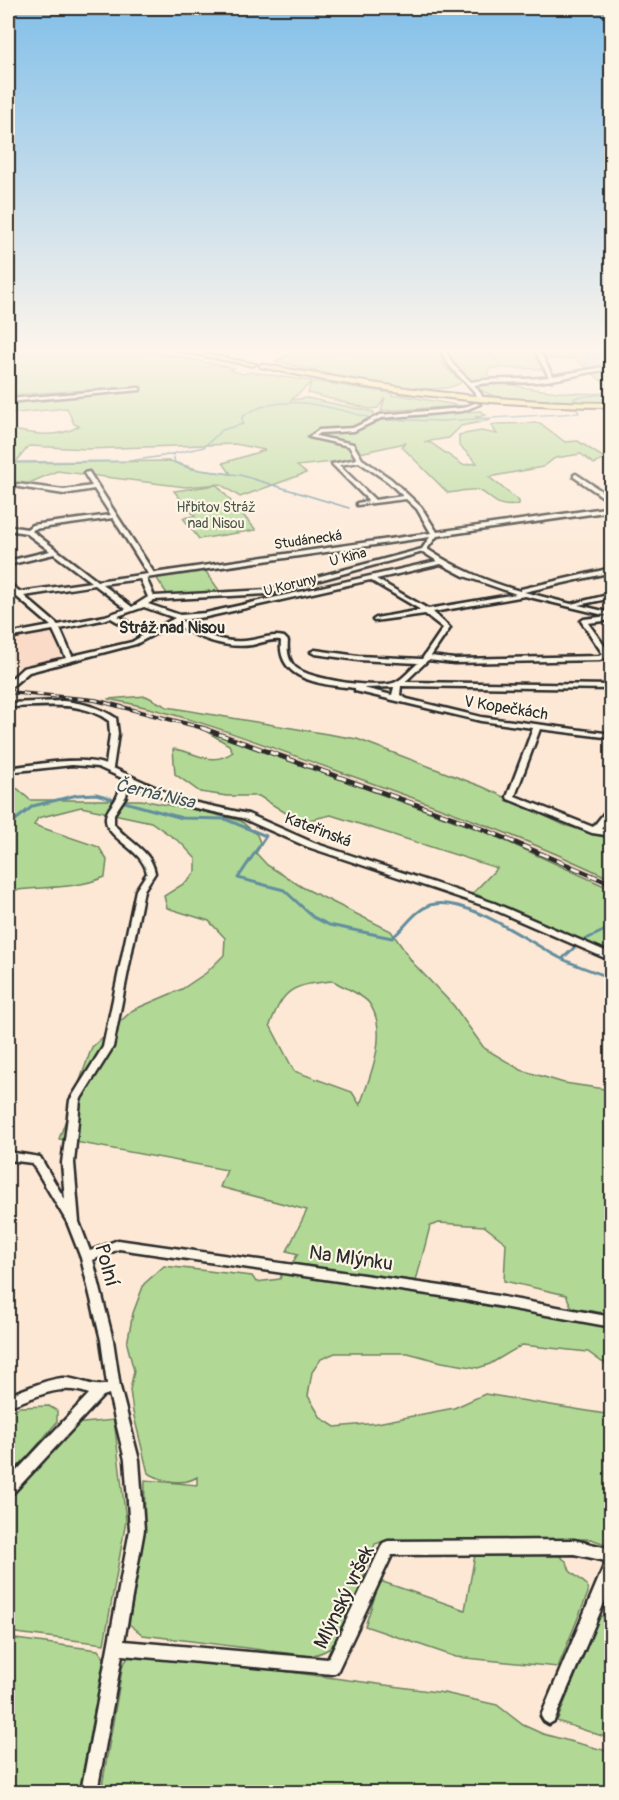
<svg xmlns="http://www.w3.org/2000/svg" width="619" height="1800" font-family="Pangolin,sans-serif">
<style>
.built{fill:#fadbc7}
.green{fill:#b1d995;stroke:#6e8260;stroke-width:1.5;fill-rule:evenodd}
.water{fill:#89d0eb;stroke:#638e9e;stroke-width:1.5}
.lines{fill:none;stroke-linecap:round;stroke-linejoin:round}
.stream-far1{stroke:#638e9e;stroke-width:1.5}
.stream{stroke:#638e9e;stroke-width:3}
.minor-casing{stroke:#2b2b2b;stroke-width:5}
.major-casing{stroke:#2b2b2b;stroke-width:4}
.minor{fill:#fcf5e5;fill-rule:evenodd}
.major{fill:#f5e382;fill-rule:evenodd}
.rail-far1-casing{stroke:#2b2b2b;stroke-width:4}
.rail-casing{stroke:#2b2b2b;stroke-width:5}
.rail-far1{stroke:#fcf5e5;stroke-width:2;stroke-dasharray:7;stroke-linecap:butt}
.rail{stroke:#fcf5e5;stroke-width:3;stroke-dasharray:9;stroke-linecap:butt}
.labels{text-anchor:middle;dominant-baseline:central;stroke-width:4.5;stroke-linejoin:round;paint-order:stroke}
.far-park-label{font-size:14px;fill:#4c5646;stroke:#fcf5e5}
.far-street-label{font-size:14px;fill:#2b2b2b;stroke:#fcf5e5}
.far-quarter-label{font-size:16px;font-weight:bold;fill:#2b2b2b;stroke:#fcf5e5}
.street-label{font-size:16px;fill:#2b2b2b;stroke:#fcf5e5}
.water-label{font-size:18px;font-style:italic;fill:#42545b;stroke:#fcf5e5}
.near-street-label{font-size:20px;fill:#2b2b2b;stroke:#fcf5e5}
</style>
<rect width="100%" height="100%" fill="#fde8d5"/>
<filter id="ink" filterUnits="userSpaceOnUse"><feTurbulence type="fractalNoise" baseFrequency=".0167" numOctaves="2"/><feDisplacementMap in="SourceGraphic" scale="12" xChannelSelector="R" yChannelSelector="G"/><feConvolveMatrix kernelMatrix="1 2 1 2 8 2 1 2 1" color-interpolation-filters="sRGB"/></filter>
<g filter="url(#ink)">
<path class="built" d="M48,629L51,630L62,657L19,668L8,653V637Z
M8,689L108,699L184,717L521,838L611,879V889L488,833L177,721L104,704L8,695Z"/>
<path class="green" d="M8,351H149L234,368L230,370L243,374L251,372L392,393V396L400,395L462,406L381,411L385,398L378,408L369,409L308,393L311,383L291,400L307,398L374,412V420H399L395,416L401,415L481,411L486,415L475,417L491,420L461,426L449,438L424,442L431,443L463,465L477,463L459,445V435L481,431L497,434L491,425L497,424L540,423L565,442L578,441L606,459L594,464L581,454L555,458L543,467L489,477L519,501V504C494,511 490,492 477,490C468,489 457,492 448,493L402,447L405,443L360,453L358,459L297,466L306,473L240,497L220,484L186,487L57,471L8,492V425L9,429C31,434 58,439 79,426L74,424L67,408L8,414V403L141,390L138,387L8,395ZM235,444L265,450L223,463L231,474L200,470L170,461L15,463L29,446L87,449Z
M297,351H436L443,365L457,378L445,365L439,351H534L544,369L493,368L488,370L487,374C502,390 583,395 607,393L610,388L575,359H546L540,351H592L588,368L611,367V403L499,399L462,381C443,404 306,369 275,361Z
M217,485L256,530L199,539L183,518L195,516L174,491Z
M204,569L221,593L167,594L156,577Z
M146,696L167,707L357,739L483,787L564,825L611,839V879C520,835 425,802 329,768C256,742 184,713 108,699Z
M206,731L488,833L611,889V952L473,893L497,868L331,815L300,822L259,796H227L200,792L175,774L173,749C196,751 210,768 233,752L229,745Z
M8,786L18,789L30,800H141L205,812L241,821L257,835L261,845L256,853L267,865L302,887L391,931L413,963L454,1006L484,1048L521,1070L564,1083L611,1090V1314L572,1308L566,1295L504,1281L506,1243L484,1226L439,1223L430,1226L416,1281L291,1265L298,1254L287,1251L307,1210L220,1187L227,1170L59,1139L92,1047L133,1010L182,989L206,973L224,955L225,938L209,921L167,908L164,896L188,881L196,871V859L181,843L151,822L81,807L38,818L34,825L99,847L107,860L105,877C73,890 41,886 8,891ZM333,981C343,987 362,994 369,1003C390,1032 370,1076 360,1105L352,1092L294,1071L270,1025C284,986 295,985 333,981Z
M164,1266L252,1276L256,1282L280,1279L282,1273L454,1297L611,1326V1365L602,1362L588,1352L522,1345L490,1364L478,1368L442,1362L408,1353H335L321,1359L312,1372L308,1396L321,1418L335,1427L377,1423L454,1408L485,1394L611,1415V1546L591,1539L387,1540L375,1544L343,1634C334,1648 326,1652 310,1656L143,1635L129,1624L144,1537L145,1480L197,1485V1477C183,1486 162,1481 148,1473L133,1412L130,1390L134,1371L127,1344L133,1313L144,1284Z
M49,1406L57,1411V1422L8,1480V1411L20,1407Z
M114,1420L126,1521L104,1644L8,1632V1497L73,1424Z
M557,1554L567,1562L570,1571L587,1585L588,1593L558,1667L456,1657L365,1626L380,1581L465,1610L475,1555Z
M600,1615L611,1620V1739L557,1721Z
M8,1638L98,1650L104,1658L79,1792L8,1785Z
M142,1652L444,1693L497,1705L523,1725L543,1734L611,1752V1792H101L123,1664L129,1657Z"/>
<path class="water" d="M592,351H610L611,367L588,368L586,359Z"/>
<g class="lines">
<path class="stream-far1" d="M486,351L500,364V368
M8,353L21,351
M600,367L612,377
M575,402L574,398L612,393
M376,419L441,421L579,413L577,409
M173,454L175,463L191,469L240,475L349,508
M8,462L130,461L163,456L204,447L222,430L243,424L242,417C280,389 333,408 374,419"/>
<path class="stream" d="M8,826L33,806L77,795L96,794L182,818L225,819L266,836L238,878L284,890L313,917L329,925L392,938C405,928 414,911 430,905C464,894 530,943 560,958C577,966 595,972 612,978
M584,940L612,927
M562,959L576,946"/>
<g class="minor-casing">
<path id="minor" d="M442,351H446L453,365L471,382C497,377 523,381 549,377L535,351H539L553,376L604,367H612V369C591,371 572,377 552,380C527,385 499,380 474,385L481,394L483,399L480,401C477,397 476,393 472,389C461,377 448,368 442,351Z
M138,388H140V390L8,402V399Z
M475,403L480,404L463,411L381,418L354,431L320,433L316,436L353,444L362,459L391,479L421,507L437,532L612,507V511L437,536L427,549C456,568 487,582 520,591L521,589L612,568V572L524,592L571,604L612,594V598L578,605L612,613V620L588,623L611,655L600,660L454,663L428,660L405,682L612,685V689L401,686L400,695L407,699L481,717L612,734V738L540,729L515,796L593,827L609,807H612V815L601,829L612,831V836L592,833L508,799L507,797L533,728L481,721L355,691V688C326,685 277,682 281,641L280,640C270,639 261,643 252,645C225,649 196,638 175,623L136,644L29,672L11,687H8V682L23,668L66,658L53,630L8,638V634L51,626L17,597L8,598V594L14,593L8,588V583L10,584L20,592L91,582L54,554L8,565V561L50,551L26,533L8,530V526L27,529L32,525L111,515L94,489L64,494L19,487L16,485L17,484L64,490L92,486L84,473L89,472L154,573L431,533L417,509L406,499L357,505V503L369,501L332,464L357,459L349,446L309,437L319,430L353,428L380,415L462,408ZM359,462L387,481L403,496L375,500L339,465ZM113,518L148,574L97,581L32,531L34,529ZM430,537L422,549L268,590L154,596L146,578ZM423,552L437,561L206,613L180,615L148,604L154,600L268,594ZM441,564L464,576L516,594L428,609L376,579ZM140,579L148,597L132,607L102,584ZM370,580L421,610L376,618L373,620L374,621L425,614L443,628L422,659L358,656L315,650L311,652L315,654L358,660L418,663C411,669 404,678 396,682C380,690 309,680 295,667C288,660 287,651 288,641L284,637C272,634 263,638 252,640C227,645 200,635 180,620L206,617ZM95,585L126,609L105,616L58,625L24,596ZM525,596L608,616L584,619L581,621L603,654L599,656L454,659L431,656L450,628L433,612ZM144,607L175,618L147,633L118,616ZM111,618L142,636L132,642L72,656L60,629ZM394,687L392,695L363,688Z
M576,474L612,498V503L574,477V475Z
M63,701C83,703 99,707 116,718L118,734L113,768L183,800L248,814L314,843L494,903L612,954V961L488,907L308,847L242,818L177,804L129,782L126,796L114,814V824C127,842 151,849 155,873L144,890L113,1047L80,1100L74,1163L79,1222L90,1251L118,1240L448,1287L612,1317V1327L448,1297L119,1249L93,1260L113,1340L120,1387L139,1460L144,1530L124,1641L328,1659L383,1543L388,1541L574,1540L612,1549V1584L554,1721L549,1724L544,1721L541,1716L606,1561L574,1554L392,1555L337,1672L332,1674L122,1655L97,1792H81L130,1530L125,1460L109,1394L103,1396L13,1493L8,1495V1480L89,1394C59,1382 37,1398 8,1406V1395C25,1390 43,1380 62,1378C78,1377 93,1389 107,1384L101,1340L81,1258L67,1222L32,1163L8,1160V1152L40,1157L65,1200L62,1163L70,1100L103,1047L136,890L147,873C142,847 104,839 106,817C107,809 114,804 117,797C120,791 121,784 122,778L98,767L72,765L8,772V768C35,765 81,755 106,765L110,734L109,721C79,699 42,707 8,707V703Z"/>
</g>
<g class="major-casing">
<path id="major" d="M178,351H191L256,364L253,366Z
M262,364C378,386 493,403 612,403V407C493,407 375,392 260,367V365Z"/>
</g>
<use href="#minor" class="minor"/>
<use href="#major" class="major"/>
<g class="rail-far1-casing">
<path id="rail-far1" d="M8,692L95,700L207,729"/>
</g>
<g class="rail-casing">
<path id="rail" d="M202,728L476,826L612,884"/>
</g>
<use href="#rail-far1" class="rail-far1"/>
<use href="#rail" class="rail"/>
</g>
</g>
<linearGradient id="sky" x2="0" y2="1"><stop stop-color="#82bfe9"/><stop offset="0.58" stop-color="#fef5ec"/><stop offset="1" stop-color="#fef5ec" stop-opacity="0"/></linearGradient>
<rect width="619" height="603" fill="url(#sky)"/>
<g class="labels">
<g class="far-park-label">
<text x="216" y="507">Hřbitov Stráž<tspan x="216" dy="16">nad Nisou</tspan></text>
</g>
<g class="far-street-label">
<text transform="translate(308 540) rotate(-8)">Studánecká</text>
<text transform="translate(348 557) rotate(-15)">U Kina</text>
<text transform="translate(290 585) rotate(-14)">U Koruny</text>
</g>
<g class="far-quarter-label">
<text x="172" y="628">Stráž nad Nisou</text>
</g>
<g class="street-label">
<text transform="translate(506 708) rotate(9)">V Kopečkách</text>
<text transform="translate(318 830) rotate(21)">Kateřinská</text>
</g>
<g class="water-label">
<text transform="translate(155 794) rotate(13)">Černá Nisa</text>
</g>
<g class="near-street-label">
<text transform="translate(351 1258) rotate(8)">Na Mlýnku</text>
<text transform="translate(107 1265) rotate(75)">Polní</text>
<text transform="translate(344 1597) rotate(-64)">Mlýnský vršek</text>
</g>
</g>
<rect width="619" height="1800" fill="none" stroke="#fcf5e5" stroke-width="30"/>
<rect x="15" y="15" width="589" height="1770" fill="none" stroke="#2b2b2b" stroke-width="2" filter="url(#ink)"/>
</svg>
